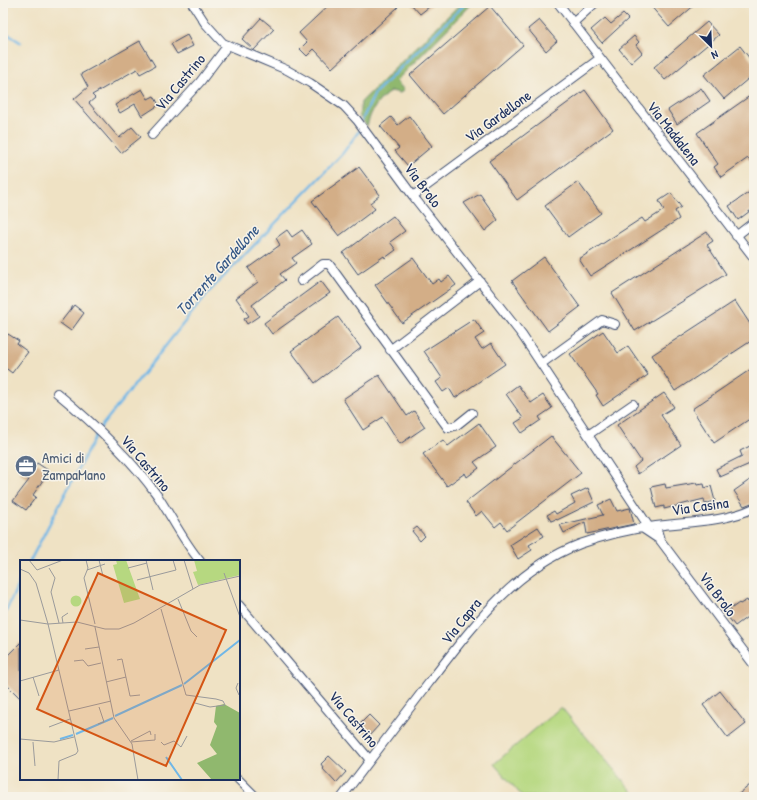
<svg xmlns="http://www.w3.org/2000/svg" width="757" height="800" font-family="'Patrick Hand',sans-serif">
<style>
.green{fill:#b6d880;stroke:#68846f}
.forest{fill:#90b86e;stroke:#567466}
.lines{fill:none;stroke-linecap:round;stroke-linejoin:round}
.stream{stroke:#70b7e7;stroke-width:2.5}
.building{fill:#d3ae87}
.street-casing{stroke:#3b4a6d;stroke-width:10}
.street{stroke:#fff;stroke-width:8}
.labels{text-anchor:middle;dominant-baseline:central;stroke-width:3;stroke-linejoin:round;paint-order:stroke}
.street-label{font-size:15px;fill:#1b2f5e;stroke:#f7f3e8}
.service-label{font-size:15px;fill:#4e5e75;stroke:#f7f3e8;text-anchor:start}
.water-label{font-size:16px;font-style:italic;fill:#355887;stroke:#f7f3e8}
.inset-river{fill:none;stroke:#70b7e7;stroke-width:2}
.inset-road{fill:none;stroke:#9a9a9b;stroke-width:1}
.view{fill:#d45514;fill-opacity:0.15;stroke:#d45514;stroke-width:2}
.inset-edge{fill:none;stroke:#1b2f5e;stroke-width:2}
</style>
<rect width="100%" height="100%" fill="#f7f3e8"/>
<filter id="ink" filterUnits="userSpaceOnUse"><feTurbulence type="fractalNoise" baseFrequency=".025" numOctaves="2"/><feDisplacementMap in="SourceGraphic" scale="8" xChannelSelector="R" yChannelSelector="G"/><feConvolveMatrix kernelMatrix="1 2 1 2 8 2 1 2 1" color-interpolation-filters="sRGB"/></filter>
<filter id="wash" filterUnits="userSpaceOnUse"><feTurbulence type="fractalNoise" baseFrequency=".012" numOctaves="4" result="noise"/><feDisplacementMap in="SourceGraphic" scale="16" xChannelSelector="R" yChannelSelector="G"/><feGaussianBlur stdDeviation="0.9" result="paint"/><feColorMatrix in="noise" values="0 0 0 0 0 0 0 0 0 0 0 0 0 0 0 0 0 1.4 0 .05"/><feComposite in="paint" operator="in"/></filter>
<g filter="url(#wash)">
<rect width="100%" height="100%" fill="#efe2c4"/>
<path class="green" d="M561,707L637,797H523L494,764Z"/>
<path class="forest" d="M461,3H473L396,81L404,90L400,93L391,91C378,100 371,110 367,126L359,116L361,102Z"/>
<g class="lines">
<path class="stream" d="M201,24L217,42
M3,31L20,42
M362,120L375,93L466,3
M100,428L207,294L343,153L359,131
M30,561L98,431
M3,618L21,578"/>
</g>
<g id="blocks">
<path class="building" d="M331,3H394L398,7L332,68L314,49L307,56L300,49L307,42L299,33Z
M410,3H434L420,14Z
M648,3H697L669,27Z
M490,6L523,45L443,114L410,75Z
M623,14L628,19L602,43L591,30L605,18L611,24Z
M261,18L274,29L254,50L242,39Z
M539,20L557,41L546,51L528,29Z
M707,22L719,35L665,80L654,67Z
M187,35L193,46L177,54L171,44Z
M634,36L639,42L636,45L642,53L631,63L619,49Z
M140,41L155,66L140,74L137,69L92,95L95,98L89,103L119,138L132,127L141,137L121,153L74,99L88,87L81,74Z
M740,46L754,64V74L724,99L704,75Z
M701,88L710,101L677,124L668,110Z
M142,89L148,99L154,96L159,105L142,116L135,104L120,113L115,105Z
M585,90L613,129L517,200L489,161Z
M754,93V166L748,158L721,177L714,167L718,164L697,133Z
M409,116L432,146L408,166L395,151L399,148L380,126L391,117L398,125Z
M359,167L380,195L370,203L375,209L339,236L312,201Z
M578,182L601,213L568,237L545,206Z
M751,191L754,195V208L738,220L729,206Z
M671,193L681,207L675,211L679,219L590,276L579,259L642,218L645,222L664,210L659,201Z
M480,194L498,220L485,231L464,203Z
M393,216L405,231L390,242L396,250L385,258L384,256L358,274L343,253Z
M287,230L292,237L302,230L312,244L292,258L296,263L280,274L285,280L252,305L259,316L247,324L244,319L249,316L236,298L258,282L248,268L280,245L276,238Z
M707,232L713,241L707,245L726,274L635,331L612,293Z
M544,257L580,307L548,331L512,281Z
M413,258L432,284L439,279L441,282L449,276L456,285L402,323L375,285Z
M321,281L330,293L272,334L264,323Z
M735,301L754,330V339L675,391L652,355Z
M74,305L84,313L71,331L60,323Z
M338,317L361,348L315,383L291,351Z
M474,319L484,333L475,339L482,349L491,343L505,364L455,398L449,388L443,392L436,382L442,378L424,351Z
M603,331L618,353L628,346L648,375L603,406L596,395L598,394L570,354Z
M8,334L19,341L17,344L28,352L12,373L3,366V340Z
M754,367V416L714,443L692,409Z
M379,375L407,416L414,411L425,427L400,444L383,417L363,430L343,399Z
M518,385L531,403L543,395L552,408L539,417L541,420L522,433L515,423L523,418L506,394Z
M664,393L674,407L661,415L681,445L638,474L634,467L641,461L617,425Z
M479,423L496,447L474,462L479,468L467,477L465,473L447,486L423,454L443,440L448,446Z
M551,436L581,473L507,530L501,522L495,527L482,511L476,516L466,502Z
M752,445H754V458L750,459L752,463L720,477L716,469L742,456L740,451Z
M37,463L49,471L33,495L36,497L26,510L13,501L29,480L19,473L24,467L31,472Z
M754,477V502L744,506L734,491Z
M696,483L697,485L704,484L705,488L711,486L715,501L705,504L704,499L664,509V506L656,508L651,487L665,484L666,488Z
M588,488L594,502L557,520L556,519L551,521L547,515L554,511L556,514L575,503L571,496Z
M611,499L617,511L630,508L634,524L587,534L585,522L564,533L560,525L603,515L598,505Z
M417,527L425,536L420,541L412,531Z
M538,527L544,536L529,545L532,550L518,559L510,545Z
M754,598V612L735,626L725,613L739,603L740,604L747,600L748,602Z
M21,642V699L3,681V660Z
M720,691L746,724L728,738L703,705Z
M369,715L379,725L369,736L358,726Z
M329,756L346,772L336,783L322,768L323,767L321,764Z
M750,785L754,790V797H735Z"/>
</g>
</g>
<g filter="url(#ink)">
<use href="#blocks" fill-opacity="0" stroke="#3b4a6d" stroke-width="1"/>
<g class="lines">
<g class="street-casing">
<path id="street" d="M192,3L205,23L223,43L287,70L310,83L344,106L357,120L413,196L522,335L649,527
M558,3L754,258
M573,23L595,3
M152,135L200,82L228,45
M413,196L599,59
M736,236L754,222
M301,281L323,264H329L448,428L457,425L472,413
M390,350L480,281
M541,364L602,320L615,324
M57,393C91,421 131,459 157,495C172,517 183,541 200,561
M588,435L633,404
M642,528L660,540L656,526
M660,540L754,665
M239,605L370,760
M238,779L256,797
M342,797C371,759 399,722 428,684C471,629 512,570 580,544C603,536 631,529 656,526C686,522 726,522 754,508"/>
</g>
<use href="#street" class="street"/>
</g>
</g>
<defs>
<g id="office-disc" transform="scale(1.15)"><circle r="9.5" fill="#5c6f8a" stroke="#f7f3e8"/><path d="M-6-3h4V-5.5h4V-3h4V5H-6ZM-1-4.5V-3h2v-1.5ZM-6 0V1H6V0Z" fill="#fff"/></g>
</defs>
<g fill-rule="evenodd">
<use href="#office-disc" x="26" y="466"/>
</g>
<g class="labels">
<g class="street-label">
<text transform="translate(180 82) rotate(-50)">Via Castrino</text>
<text transform="translate(498 116) rotate(-36)">Via Gardellone</text>
<text transform="translate(674 133) rotate(52)">Via Maddalena</text>
<text transform="translate(423 185) rotate(53)">Via Brolo</text>
<text transform="translate(146 463) rotate(50)">Via Castrino</text>
<text transform="translate(700 506) rotate(-8)">Via Casina</text>
<text transform="translate(718 594) rotate(53)">Via Brolo</text>
<text transform="translate(461 621) rotate(-51)">Via Capra</text>
<text transform="translate(354 719) rotate(50)">Via Castrino</text>
</g>
<g class="service-label">
<text x="42" y="457">Amici di<tspan x="42" dy="17">ZampaMano</tspan></text>
</g>
<g class="water-label">
<text transform="translate(217 270) rotate(-48)">Torrente Gardellone</text>
</g>
</g>
<g transform="translate(20 560)">
<rect width="220" height="220" fill="#efe2c4"/>
<path d="M96,0H106L120,39L104,43L93,5L97,4ZM174,0H220V15L178,25L173,12L177,11ZM50.5 41a5.5 5.5 0 1 1 11 0a5.5 5.5 0 1 1-11 0Z" fill="#b6d880"/>
<path d="M204,144L220,153V220H192L177,203L197,194L190,185L197,166L194,162L196,146Z" fill="#90b86e"/>
<path class="inset-river" d="M164,124L220,80M95,156L162,125M56,174L93,158M40,179L53,175M146,197L162,220"/>
<path class="inset-road" d="M9,0L17,10L43,0M66,0L68,8L64,18L75,64M79,0L83,16M126,0L133,30M164,0L173,29M29,8L35,18L31,32L39,63M108,8L127,3M0,9L9,13L16,23L28,64L58,191L56,194L39,201L38,220M67,10L85,4M204,13L220,57M117,20L156,10L153,0M158,39L171,71L177,77M141,49L166,135L196,139L203,141L205,145L190,147L175,143M0,60L28,64L57,62L85,69H99L114,63L180,25L220,16M43,63L42,57L48,53M75,67L94,158L112,184L118,220M65,89L79,87M97,100L102,99L110,136L120,135M54,101L63,100L68,106L81,103M13,117L19,136M0,121L39,110M86,122L106,117M218,123L216,128L219,135M49,151L91,141M78,164L84,162L79,147M29,167L50,159M0,179L34,182L54,177M111,181L130,171L131,175M13,182L15,206M111,182L135,180V174M141,182L144,185L154,181L161,187L167,176"/>
<path class="view" d="M78,13L206,70L146,206L17,149Z"/>
<rect width="220" height="220" class="inset-edge"/>
</g>
<rect width="757" height="800" fill="none" stroke="#f7f3e8" stroke-width="16"/>
<g transform="translate(711 46) rotate(156)" stroke="#f7f3e8" stroke-width="3" paint-order="stroke">
<path d="M0-3L7 15L0 10L-7 15Z" fill="#1b2f5e"/>
<text y="-6" font-size="11" font-weight="bold" text-anchor="middle" fill="#1b2f5e">N</text>
</g>
</svg>
